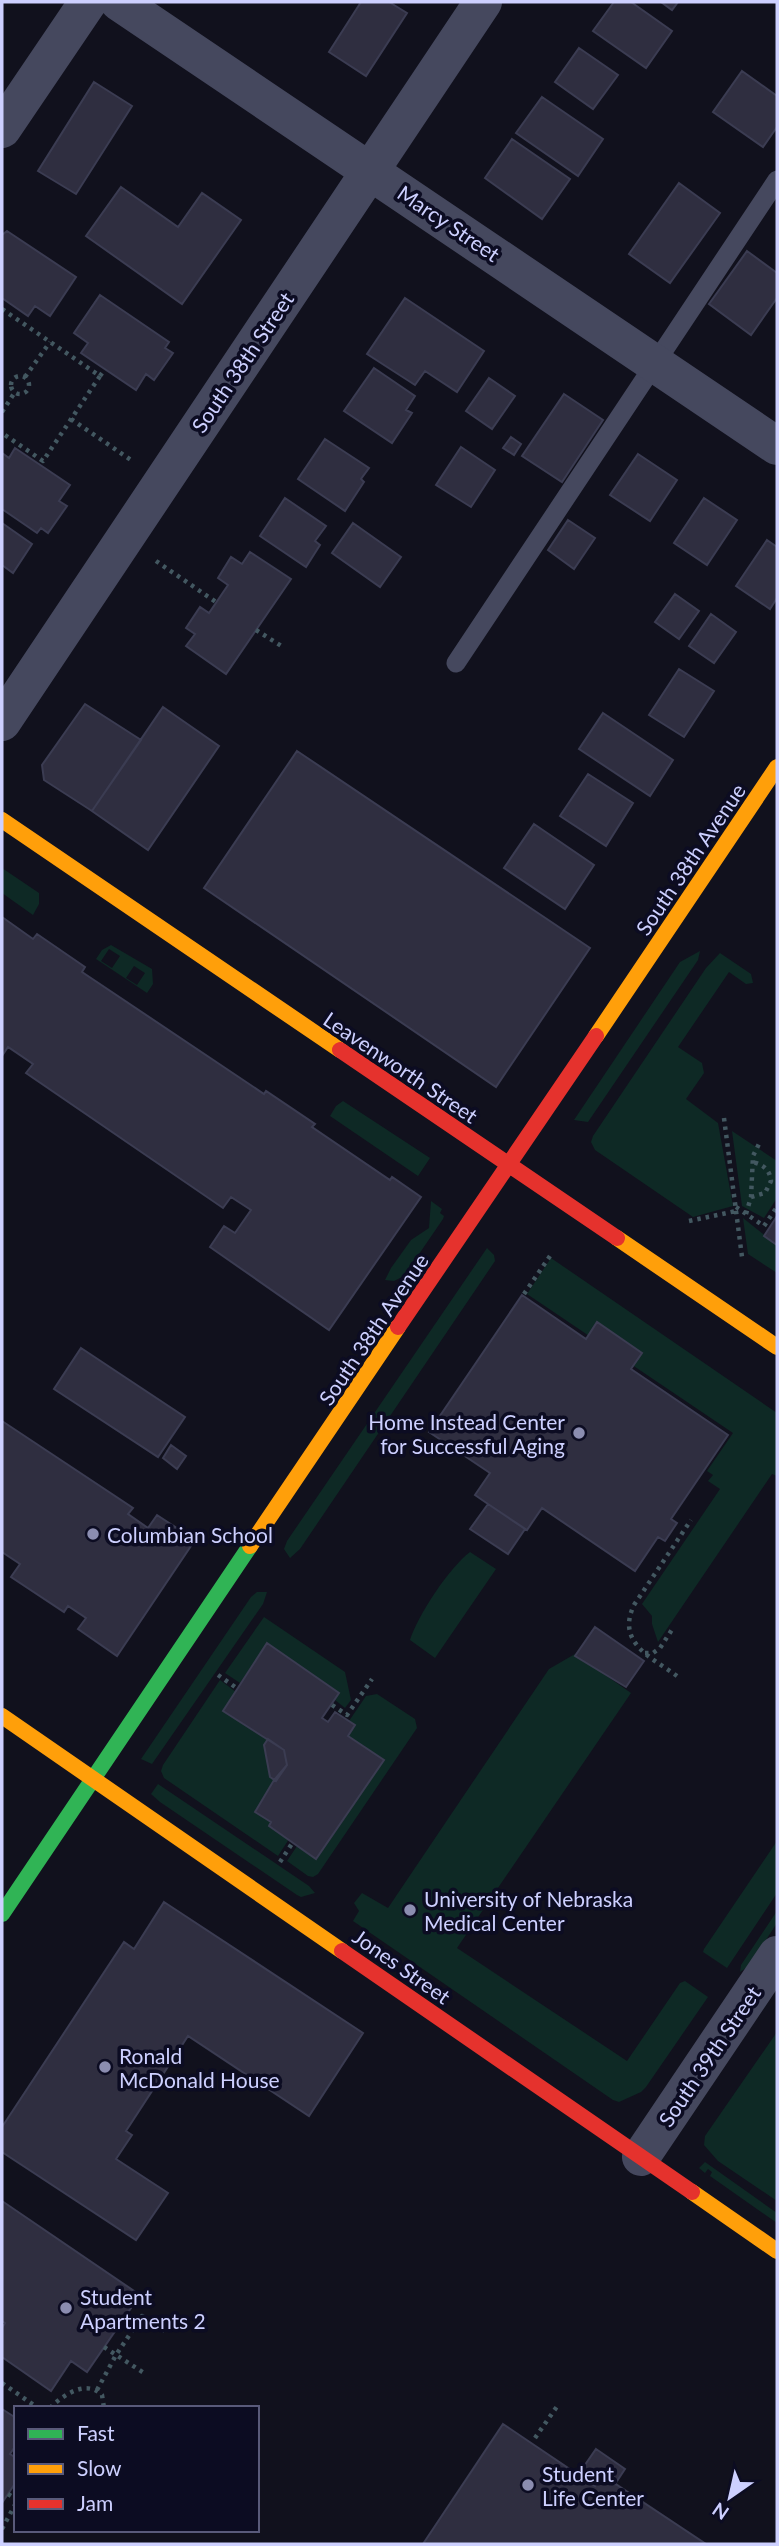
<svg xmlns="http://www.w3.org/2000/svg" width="779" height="2546" font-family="Lato,sans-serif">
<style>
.green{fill:#0e2925;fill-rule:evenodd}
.building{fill:#2f2e40;stroke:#3b3c52;stroke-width:2}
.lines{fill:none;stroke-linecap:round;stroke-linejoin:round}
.path{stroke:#435861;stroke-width:4.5;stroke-dasharray:3.5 5;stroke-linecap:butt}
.lane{stroke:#45485e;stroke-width:19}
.street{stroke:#45485e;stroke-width:38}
.fast{stroke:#30b455;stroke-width:16}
.slow{stroke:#ff9f0a;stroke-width:16}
.jam{stroke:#e5322d;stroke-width:16}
.poi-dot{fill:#8b8db0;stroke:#0c0c22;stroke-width:2.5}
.labels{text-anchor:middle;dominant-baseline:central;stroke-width:7;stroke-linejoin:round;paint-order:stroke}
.street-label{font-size:21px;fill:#cdd0ff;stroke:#0c0c22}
.poi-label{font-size:21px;fill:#cdd0ff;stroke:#0c0c22;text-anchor:start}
</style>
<rect width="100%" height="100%" fill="#11111d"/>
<path class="green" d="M2,868L39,893V904L33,915L2,893Z
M111,945L152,969L153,984L147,993L96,959L102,950ZM109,949L120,956L112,968L101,961ZM134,966L145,973L137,985L126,978Z
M700,951L698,960L588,1122L574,1120L680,962Z
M720,953L751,974L753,983L746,984L729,972L678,1047L702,1063L704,1073L686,1099L718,1123L733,1206L693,1217L595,1150L591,1142L593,1136L706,968Z
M343,1101L430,1158L418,1176L330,1116L336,1106Z
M732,1131L777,1161V1198L764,1218L742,1206Z
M431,1201L442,1209L440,1213L444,1216L443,1219L404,1276L394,1281L385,1280L391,1268L411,1240L429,1228Z
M743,1218L777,1245V1273L748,1254Z
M487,1248L494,1255L495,1261L300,1549L290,1558L284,1549L287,1541Z
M551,1258L777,1413V1476L772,1474L658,1642L652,1624V1616L642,1604L720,1489L708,1481L713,1475L707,1471L733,1433L527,1294Z
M470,1552L496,1569L435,1658L410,1640C418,1615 449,1568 470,1552Z
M257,1592H267L263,1604L152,1764L141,1759L251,1597Z
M264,1617L345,1672L351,1700L345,1708L335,1700L339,1693L267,1644L240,1683L225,1673Z
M575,1654L631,1693L457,1948L627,2061L680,1983L685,1981L708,1997L646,2087L641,2092L619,2102L613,2100L353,1921L359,1911L354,1903L362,1893L388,1908L549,1669Z
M220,1680L236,1692L224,1711L284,1750L274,1781L256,1812L271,1822L269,1826L289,1839L278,1856L164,1778L161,1771L163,1765Z
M377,1694L415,1719L417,1728L318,1874L313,1877L308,1876L287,1861L297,1846L317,1859L384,1760L348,1736L355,1725L349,1721L366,1696Z
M158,1784L309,1886L315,1893L301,1897L297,1895L160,1802L151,1794Z
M777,1841V1893L727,1968L703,1952L704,1949Z
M777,1911V1923L749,1966L740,1972L741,1965Z
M777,2032V2201L718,2161L704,2145L705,2136Z
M705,2162L777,2213V2223L710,2176L712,2172L708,2169L705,2173L699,2168Z"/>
<path class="building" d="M361,2H389L407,13L366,76L329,52Z
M614,2H631L672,31L646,68L593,31Z
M661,2H678L672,10Z
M579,48L618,75L593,109L555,82Z
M742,71L777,96V127L763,147L713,112Z
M94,82L132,106L76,194L38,171Z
M542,97L603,139L578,176L516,133Z
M512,139L570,179L542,219L485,178Z
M679,183L720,213L670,283L629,254Z
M121,187L178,227L202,193L241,220L182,304L86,236Z
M7,231L76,277L50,316L35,306L28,316L2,298V235Z
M747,251L777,273V298L751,335L709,304Z
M100,295L169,342L165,348L173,353L154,380L146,374L136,390L81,353L88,343L74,333Z
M405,298L484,351L457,392L425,371L415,385L367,354Z
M374,368L415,396L406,410L412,413L392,443L344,411Z
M489,378L515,396L492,429L466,411Z
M564,394L603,420L562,482L522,456Z
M511,437L521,444L514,455L503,448Z
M325,439L369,468L361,479L364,482L345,511L298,479Z
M461,447L495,470L471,507L436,485Z
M15,448L70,485L59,501L67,506L48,533L41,528L37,533L2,509V453L9,458Z
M638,454L677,480L650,521L610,495Z
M285,498L326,526L315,541L320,545L306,567L260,536Z
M704,498L737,520L707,565L674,543Z
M568,520L595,538L574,569L548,550Z
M2,523L32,544L13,573L2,565Z
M353,523L401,557L380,587L332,553Z
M767,540L777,547V598L770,609L736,586Z
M250,552L291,579L226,674L186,646L195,634L186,628L200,607L209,613L228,585L218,578L231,557L242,564Z
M675,594L699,611L679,639L655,622Z
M711,614L736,632L714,663L689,646Z
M679,669L714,691L684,737L649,715Z
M85,704L141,740L92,811L44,780L42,765Z
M163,707L219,746L148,850L92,811Z
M603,713L673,760L650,796L579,749Z
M297,751L590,948L496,1087L204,888Z
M588,774L633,803L606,846L560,816Z
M534,824L594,865L565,909L504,868Z
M2,917L33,939L37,934L85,967L82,972L264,1094L266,1091L315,1124L312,1127L390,1180L392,1177L421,1197L329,1330L210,1247L224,1226L235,1233L251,1210L231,1197L223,1208L26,1073L33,1064L8,1047L2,1056Z
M777,1216V1245L764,1236Z
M522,1295L586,1339L597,1322L642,1353L631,1369L728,1435L671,1519L677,1523L665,1541L658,1537L635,1571L542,1508L527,1530L488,1504L475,1495L490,1473L429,1432Z
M81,1348L185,1417L158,1457L54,1389Z
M2,1421L133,1508L128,1514L148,1528L157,1515L195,1540L117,1656L78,1629L86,1618L68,1606L64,1612L11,1577L20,1564L2,1552Z
M171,1445L186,1456L177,1469L163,1458Z
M488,1504L525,1529L508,1554L470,1529Z
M595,1627L644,1661L626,1687L575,1656Z
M267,1643L339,1693L322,1718L328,1722L335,1712L355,1725L348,1736L384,1760L316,1859L269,1826L271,1822L255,1812L274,1780L287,1765L284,1750L223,1711Z
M268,1739L284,1750L287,1765L276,1781L270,1777L264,1745Z
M164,1902L363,2033L309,2116L188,2036L126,2131L132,2135L116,2159L168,2193L136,2240L2,2152V2127L124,1942L134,1949Z
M2,2201L140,2295L87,2372L71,2361L51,2391L2,2357V2328L5,2323L2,2321Z
M2,2409L16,2418V2445L10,2454L16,2458V2482L2,2503Z
M503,2424L595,2486L602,2475L706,2544H423Z
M596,2449L625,2469L615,2484L602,2475L595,2486L578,2475Z"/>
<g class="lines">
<path class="path" d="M2,309L100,376L43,461L2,433
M11 385a9 9 0 1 1 18 0a9 9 0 1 1-18 0Z
M100,376L105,369
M25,377L50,342
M2,412L15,392
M71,419L131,460
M156,561L216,602
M256,630L283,647
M724,1118L742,1257
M751,1197L765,1193L771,1181C770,1170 763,1164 752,1162
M736,1207L764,1226L777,1207
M746,1214L751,1197L753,1156L760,1142
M689,1221L736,1211
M524,1294L552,1253
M645,1653H653L660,1648L673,1628
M218,1675L238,1689
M677,1676C651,1657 616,1643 634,1605L691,1520
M332,1705L347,1715L372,1679
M280,1862L293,1842
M104,2347L144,2373
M2,2383L38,2408
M97,2390L116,2355L142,2316L168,2333
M50,2408C63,2395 86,2379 102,2395L104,2408
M535,2438L558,2405
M8,2494L16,2499
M2,2529L16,2503"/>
<path class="lane" d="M456,663L777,180"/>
<path class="street" d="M119,2L777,446
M2,129L88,2
M2,722L483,2
M641,2157L777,1955"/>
<path class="fast" d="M2,1914L250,1546"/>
<path class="slow" d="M2,820L340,1050
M596,1036L777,767
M617,1238L777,1347
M250,1546L398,1327
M2,1716L342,1951
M692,2192L777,2251"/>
<path class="jam" d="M340,1050L617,1238
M398,1327L596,1036
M342,1951L692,2192"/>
</g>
<g class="poi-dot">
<circle cx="579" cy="1433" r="7"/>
<circle cx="93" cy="1534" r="7"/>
<circle cx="410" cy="1910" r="7"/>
<circle cx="105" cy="2067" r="7"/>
<circle cx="66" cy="2308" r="7"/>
<circle cx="528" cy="2485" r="7"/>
</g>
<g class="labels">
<g class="street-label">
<text transform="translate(449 223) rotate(34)">Marcy Street</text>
<text transform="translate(242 362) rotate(-56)">South 38th Street</text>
<text transform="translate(690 859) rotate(-56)">South 38th Avenue</text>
<text transform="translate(401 1067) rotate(34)">Leavenworth Street</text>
<text transform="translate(373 1329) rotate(-56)">South 38th Avenue</text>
<text transform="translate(402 1966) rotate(35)">Jones Street</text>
<text transform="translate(709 2056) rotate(-56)">South 39th Street</text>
</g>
<g class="poi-label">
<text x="565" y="1421" text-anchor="end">Home Instead Center<tspan x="565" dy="24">for Successful Aging</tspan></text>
<text x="107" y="1534">Columbian School</text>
<text x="424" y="1898">University of Nebraska<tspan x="424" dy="24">Medical Center</tspan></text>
<text x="119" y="2055">Ronald<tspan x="119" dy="24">McDonald House</tspan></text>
<text x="80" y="2296">Student<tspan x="80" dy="24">Apartments 2</tspan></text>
<text x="542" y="2473">Student<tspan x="542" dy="24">Life Center</tspan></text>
</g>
</g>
<rect width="779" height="2546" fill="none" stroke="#cdd0ff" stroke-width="7"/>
<rect x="14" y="2406" width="245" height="126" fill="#0c0c22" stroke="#595a7a" stroke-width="2"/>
<rect x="28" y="2429" width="35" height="10" fill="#30b455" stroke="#595a7a" stroke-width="2"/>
<text x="77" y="2441" font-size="21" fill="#cdd0ff">Fast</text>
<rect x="28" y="2464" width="35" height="10" fill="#ff9f0a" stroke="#595a7a" stroke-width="2"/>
<text x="77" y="2476" font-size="21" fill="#cdd0ff">Slow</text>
<rect x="28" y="2499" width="35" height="10" fill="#e5322d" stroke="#595a7a" stroke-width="2"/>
<text x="77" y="2511" font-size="21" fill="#cdd0ff">Jam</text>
<g transform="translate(730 2497) rotate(214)" stroke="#0c0c22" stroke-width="5" paint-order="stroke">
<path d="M0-5L12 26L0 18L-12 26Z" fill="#cdd0ff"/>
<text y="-10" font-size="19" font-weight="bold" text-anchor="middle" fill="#cdd0ff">N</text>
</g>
</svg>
